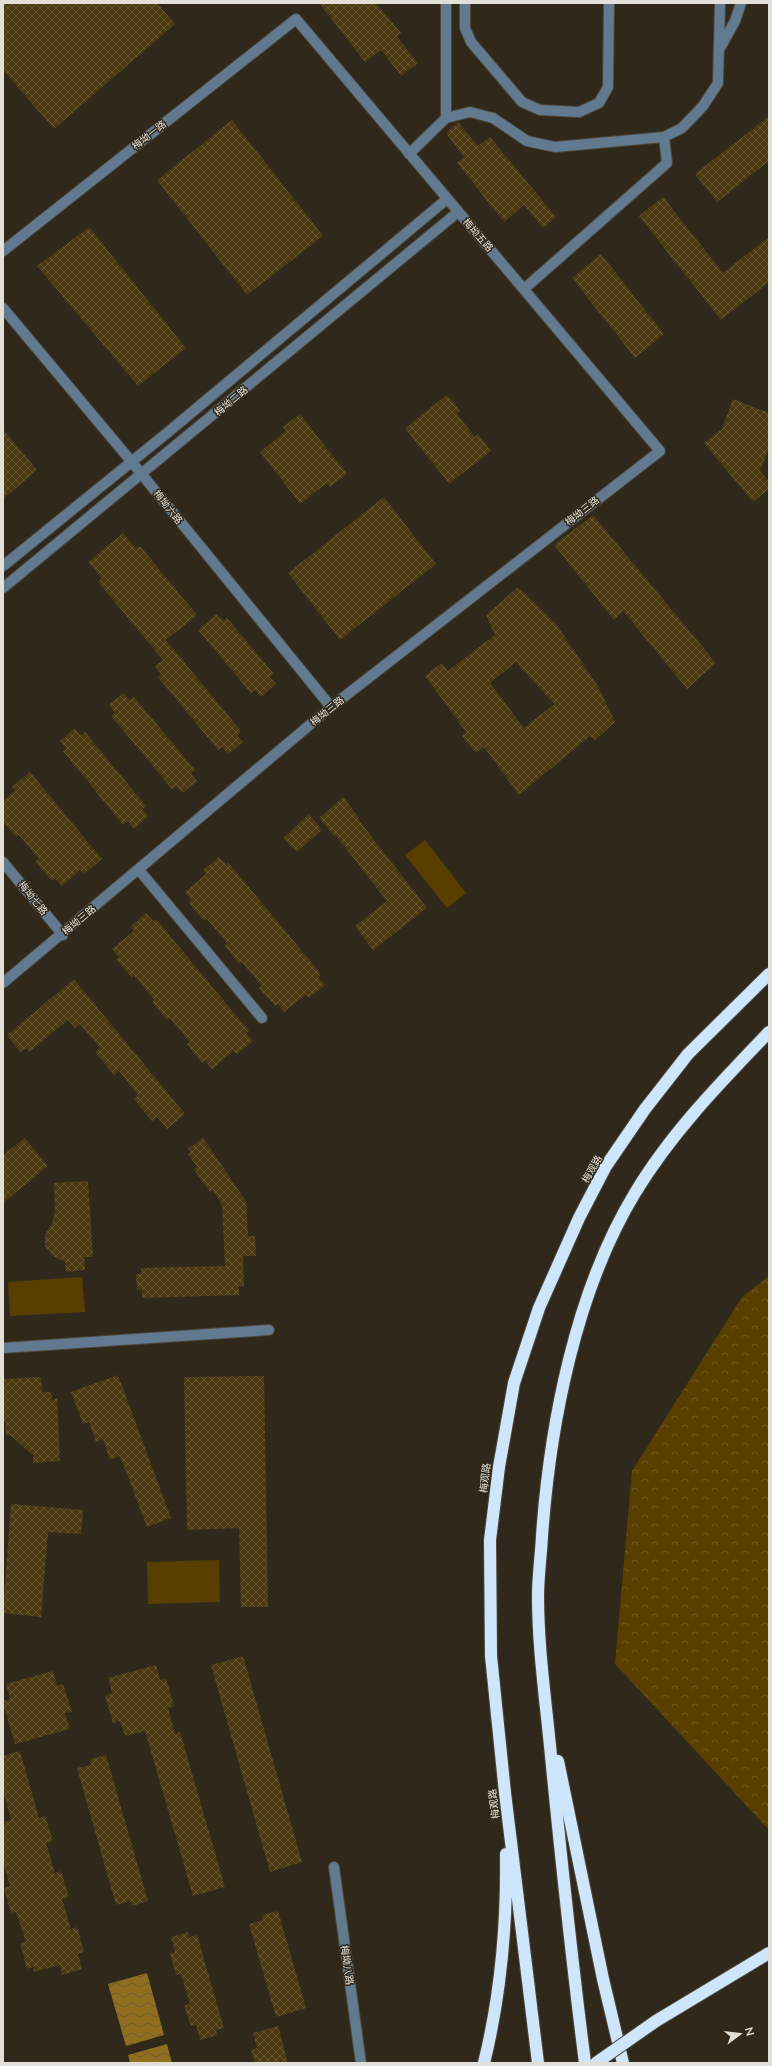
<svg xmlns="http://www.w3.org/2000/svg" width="772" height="2066" font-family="Mulish,'Noto Sans SC',sans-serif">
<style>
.forest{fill:url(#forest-crowns)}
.pitch{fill:#583f00}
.water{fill:url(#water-waves)}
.building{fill:url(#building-cross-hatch);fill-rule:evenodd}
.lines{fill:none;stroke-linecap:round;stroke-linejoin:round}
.minor-casing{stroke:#4d4639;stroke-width:12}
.highway-casing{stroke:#4d4639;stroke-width:14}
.minor{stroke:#617a90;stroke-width:10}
.highway{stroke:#cde6fc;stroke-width:12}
.highway-bridge-casing{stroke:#4d4639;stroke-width:14;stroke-linecap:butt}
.highway-bridge{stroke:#cde6fc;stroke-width:12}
.labels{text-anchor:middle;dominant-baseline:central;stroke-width:3;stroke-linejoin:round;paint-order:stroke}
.street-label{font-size:10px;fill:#e4e0d7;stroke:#30291b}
</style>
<defs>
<pattern id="forest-crowns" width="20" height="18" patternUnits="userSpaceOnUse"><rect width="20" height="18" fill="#583f00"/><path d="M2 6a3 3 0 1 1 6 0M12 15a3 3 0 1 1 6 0" fill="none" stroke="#705a24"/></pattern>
<pattern id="water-waves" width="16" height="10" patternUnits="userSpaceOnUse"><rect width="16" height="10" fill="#906e20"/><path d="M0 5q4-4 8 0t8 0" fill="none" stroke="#6e5b2e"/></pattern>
<pattern id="building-cross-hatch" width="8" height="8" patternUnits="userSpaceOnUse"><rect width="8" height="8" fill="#4b3911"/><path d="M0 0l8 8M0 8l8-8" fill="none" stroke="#655533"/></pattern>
</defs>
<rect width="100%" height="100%" fill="#30291b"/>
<path class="forest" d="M769,1276V1830L615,1664L632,1471L742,1297Z"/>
<path class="pitch" d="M425,840L466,893L447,908L405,855Z
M82,1277L85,1312L10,1316L8,1282Z
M219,1560L220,1602L148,1604L147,1562Z"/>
<path class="water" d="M147,1973L164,2035L126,2046L108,1984Z
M167,2044L172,2063H130L128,2055Z"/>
<path class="building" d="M3,3H157L175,24L54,129L3,70Z
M319,3H376L401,33L397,37L418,63L401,76L381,50L365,62Z
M769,116V161L717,202L695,174Z
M232,120L323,236L247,295L157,180Z
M458,122L478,146L490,137L556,217L543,228L524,205L504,222L457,163L464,157L446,133Z
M663,197L723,273L769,237V282L721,320L639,216Z
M89,227L186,348L138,386L37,266Z
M601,254L664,334L635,358L572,278Z
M447,395L460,411L457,414L475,437L478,434L491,451L449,484L405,428Z
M733,399L769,413V448L760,471L769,482V489L753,502L704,443L722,429Z
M300,414L347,474L330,487L327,483L300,504L260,452L286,431L283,427Z
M3,429L37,470L3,499Z
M384,497L436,564L340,640L288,573Z
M593,515L716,663L687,689L623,611L614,620L554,545Z
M123,533L136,549L140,546L197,615L166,640L241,731L237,735L243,742L228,754L222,747L218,750L158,677L161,674L155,666L163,660L98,582L102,578L88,562Z
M518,587L555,623L569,643L599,688L615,722L595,740L590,736L519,795L484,747L476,753L462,736L466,732L425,676L442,663L448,671L495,635L486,615ZM516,662L554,704L524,728L490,683Z
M217,614L223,621L227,618L274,674L270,677L276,684L261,697L255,690L251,693L198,630Z
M124,693L130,700L134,697L195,770L191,774L197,781L182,793L176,786L172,789L111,716L115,713L109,705Z
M75,728L81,736L85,732L146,806L142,809L148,816L134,829L127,821L123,825L63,751L66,748L60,741Z
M30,772L102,859L84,874L80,870L62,886L55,878L52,881L35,861L39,859L19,835L16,837L3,822V801L15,791L12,787Z
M343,797L359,818L358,819L427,908L373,950L355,926L387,901L336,836L335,837L319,818Z
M309,814L322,830L297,852L283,838Z
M219,857L226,865L228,862L321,974L318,977L325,985L309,998L306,994L284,1012L278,1004L275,1006L259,988L262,986L242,962L239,964L224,945L227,943L207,919L204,921L189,903L191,900L185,892L206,874L203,870Z
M146,913L153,921L156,919L249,1031L246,1033L253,1041L237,1054L233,1051L212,1069L205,1060L202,1063L187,1044L190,1042L170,1018L167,1020L152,1002L154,1000L134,975L132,978L116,959L119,957L112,949L134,931L130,927Z
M74,979L185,1114L167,1129L157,1117L152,1121L134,1099L138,1095L119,1071L114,1075L95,1052L100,1048L80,1024L75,1028L68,1020L29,1052L26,1048L20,1052L7,1035Z
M25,1138L48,1166L3,1203V1155Z
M203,1138L246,1201L248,1236H255L256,1256H243L244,1286L239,1287V1295L142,1298V1289L137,1290L136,1274H141V1268L225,1266L222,1204L212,1190L210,1192L194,1169L197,1167L188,1154L191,1152L188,1148Z
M88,1181L93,1257H84L85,1270L66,1272L65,1262L53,1256L45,1246V1235L52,1224L55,1211L54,1183Z
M118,1375L171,1518L147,1527L120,1456L110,1460L103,1439L96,1442L89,1422L83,1424L71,1392Z
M264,1376L268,1607H241L239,1528L187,1530L184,1377Z
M41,1377L42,1392H51L52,1400L57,1398L60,1461L33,1463V1455L10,1435H6L5,1421H3V1379Z
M11,1504L83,1510L81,1534L48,1532L41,1617L3,1613Z
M243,1656L302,1862L270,1872L211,1665Z
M156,1665L160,1680L166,1678L174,1706L168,1708L175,1734L180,1732L225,1887L193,1896L145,1731L125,1736L120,1721L113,1723L105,1696L112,1693L108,1678Z
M53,1671L57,1686L63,1684L72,1712L65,1713L70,1729L15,1744L3,1703V1701L10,1699L6,1684Z
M20,1751L39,1818L45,1816L53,1841L46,1843L55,1873L61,1871L69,1897L62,1899L71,1929L77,1927L84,1952L78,1954L82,1969L62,1975L60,1965L34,1972L33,1967L27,1969L20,1943L26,1942L16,1912L11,1913L4,1888L10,1886L3,1862V1822L11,1820L3,1791V1756Z
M106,1755L148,1901L132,1906L130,1901L116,1905L77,1768L91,1765L90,1759Z
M278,1911L306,2008L276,2017L249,1924L263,1920L262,1915Z
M188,1932L189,1937L197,1935L224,2028L216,2030L217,2035L200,2040L196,2025L191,2026L184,2005L190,2004L181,1974L176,1975L170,1954L175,1952L171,1937Z
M278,2026L288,2063H255L251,2050L257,2048L253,2033Z"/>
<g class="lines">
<g class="minor-casing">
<path id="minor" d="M465,3V28L471,42L522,102L540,110L579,112L599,103L608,87L609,3
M720,48L735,21L741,3
M446,118V3
M409,154L446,118L470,112L493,118L527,141L555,147L664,137L682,128L703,106L718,83L720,3
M3,251L296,19L660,451L331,707L3,983
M524,289L667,163L664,137
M3,308L131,461L331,707
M3,566L167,433L447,199
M3,588L458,212
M3,862L63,935
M139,870L262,1018
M3,1348L269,1330
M334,1867L361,2063"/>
</g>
<g class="highway-casing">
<path id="highway" d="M558,1761L603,1979L623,2063
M484,2063C501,1994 507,1925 506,1854
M538,2063L505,1793L491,1656L490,1540L499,1467L514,1383L539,1308L579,1218L606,1166L645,1109L688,1054L769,974
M585,2063C572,1961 561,1858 551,1756C546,1703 538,1649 538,1596C538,1576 541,1556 542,1536C550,1423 576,1290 635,1193C671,1133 721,1082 769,1032"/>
</g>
<use href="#minor" class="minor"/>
<use href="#highway" class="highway"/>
<g class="highway-bridge-casing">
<path id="highway-bridge" d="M596,2063L656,2021L769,1953"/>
</g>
<use href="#highway-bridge" class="highway-bridge"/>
</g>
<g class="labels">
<g class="street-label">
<text transform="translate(149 135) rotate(-38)">梅坳一路</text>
<text transform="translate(478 235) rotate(49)">梅坳五路</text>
<text transform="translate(231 401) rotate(-40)">梅坳二路</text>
<text transform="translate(168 507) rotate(52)">梅坳六路</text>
<text transform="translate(582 511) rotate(-38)">梅坳三路</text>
<text transform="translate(327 711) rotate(-39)">梅坳三路</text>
<text transform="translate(33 898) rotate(51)">梅坳七路</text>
<text transform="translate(79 920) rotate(-40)">梅坳三路</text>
<text transform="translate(592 1169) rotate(-60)">梅观路</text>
<text transform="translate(485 1478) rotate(-83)">梅观路</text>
<text transform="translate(494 1804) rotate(-97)">梅观路</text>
<text transform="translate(347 1965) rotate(82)">梅坳八路</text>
</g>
</g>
<rect width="772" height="2066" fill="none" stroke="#e4e0d7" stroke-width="8"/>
<g transform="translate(740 2034) rotate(75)" stroke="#30291b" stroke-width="3" paint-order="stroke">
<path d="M0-3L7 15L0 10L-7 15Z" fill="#e4e0d7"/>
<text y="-6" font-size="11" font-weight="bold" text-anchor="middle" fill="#e4e0d7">N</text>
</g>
</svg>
